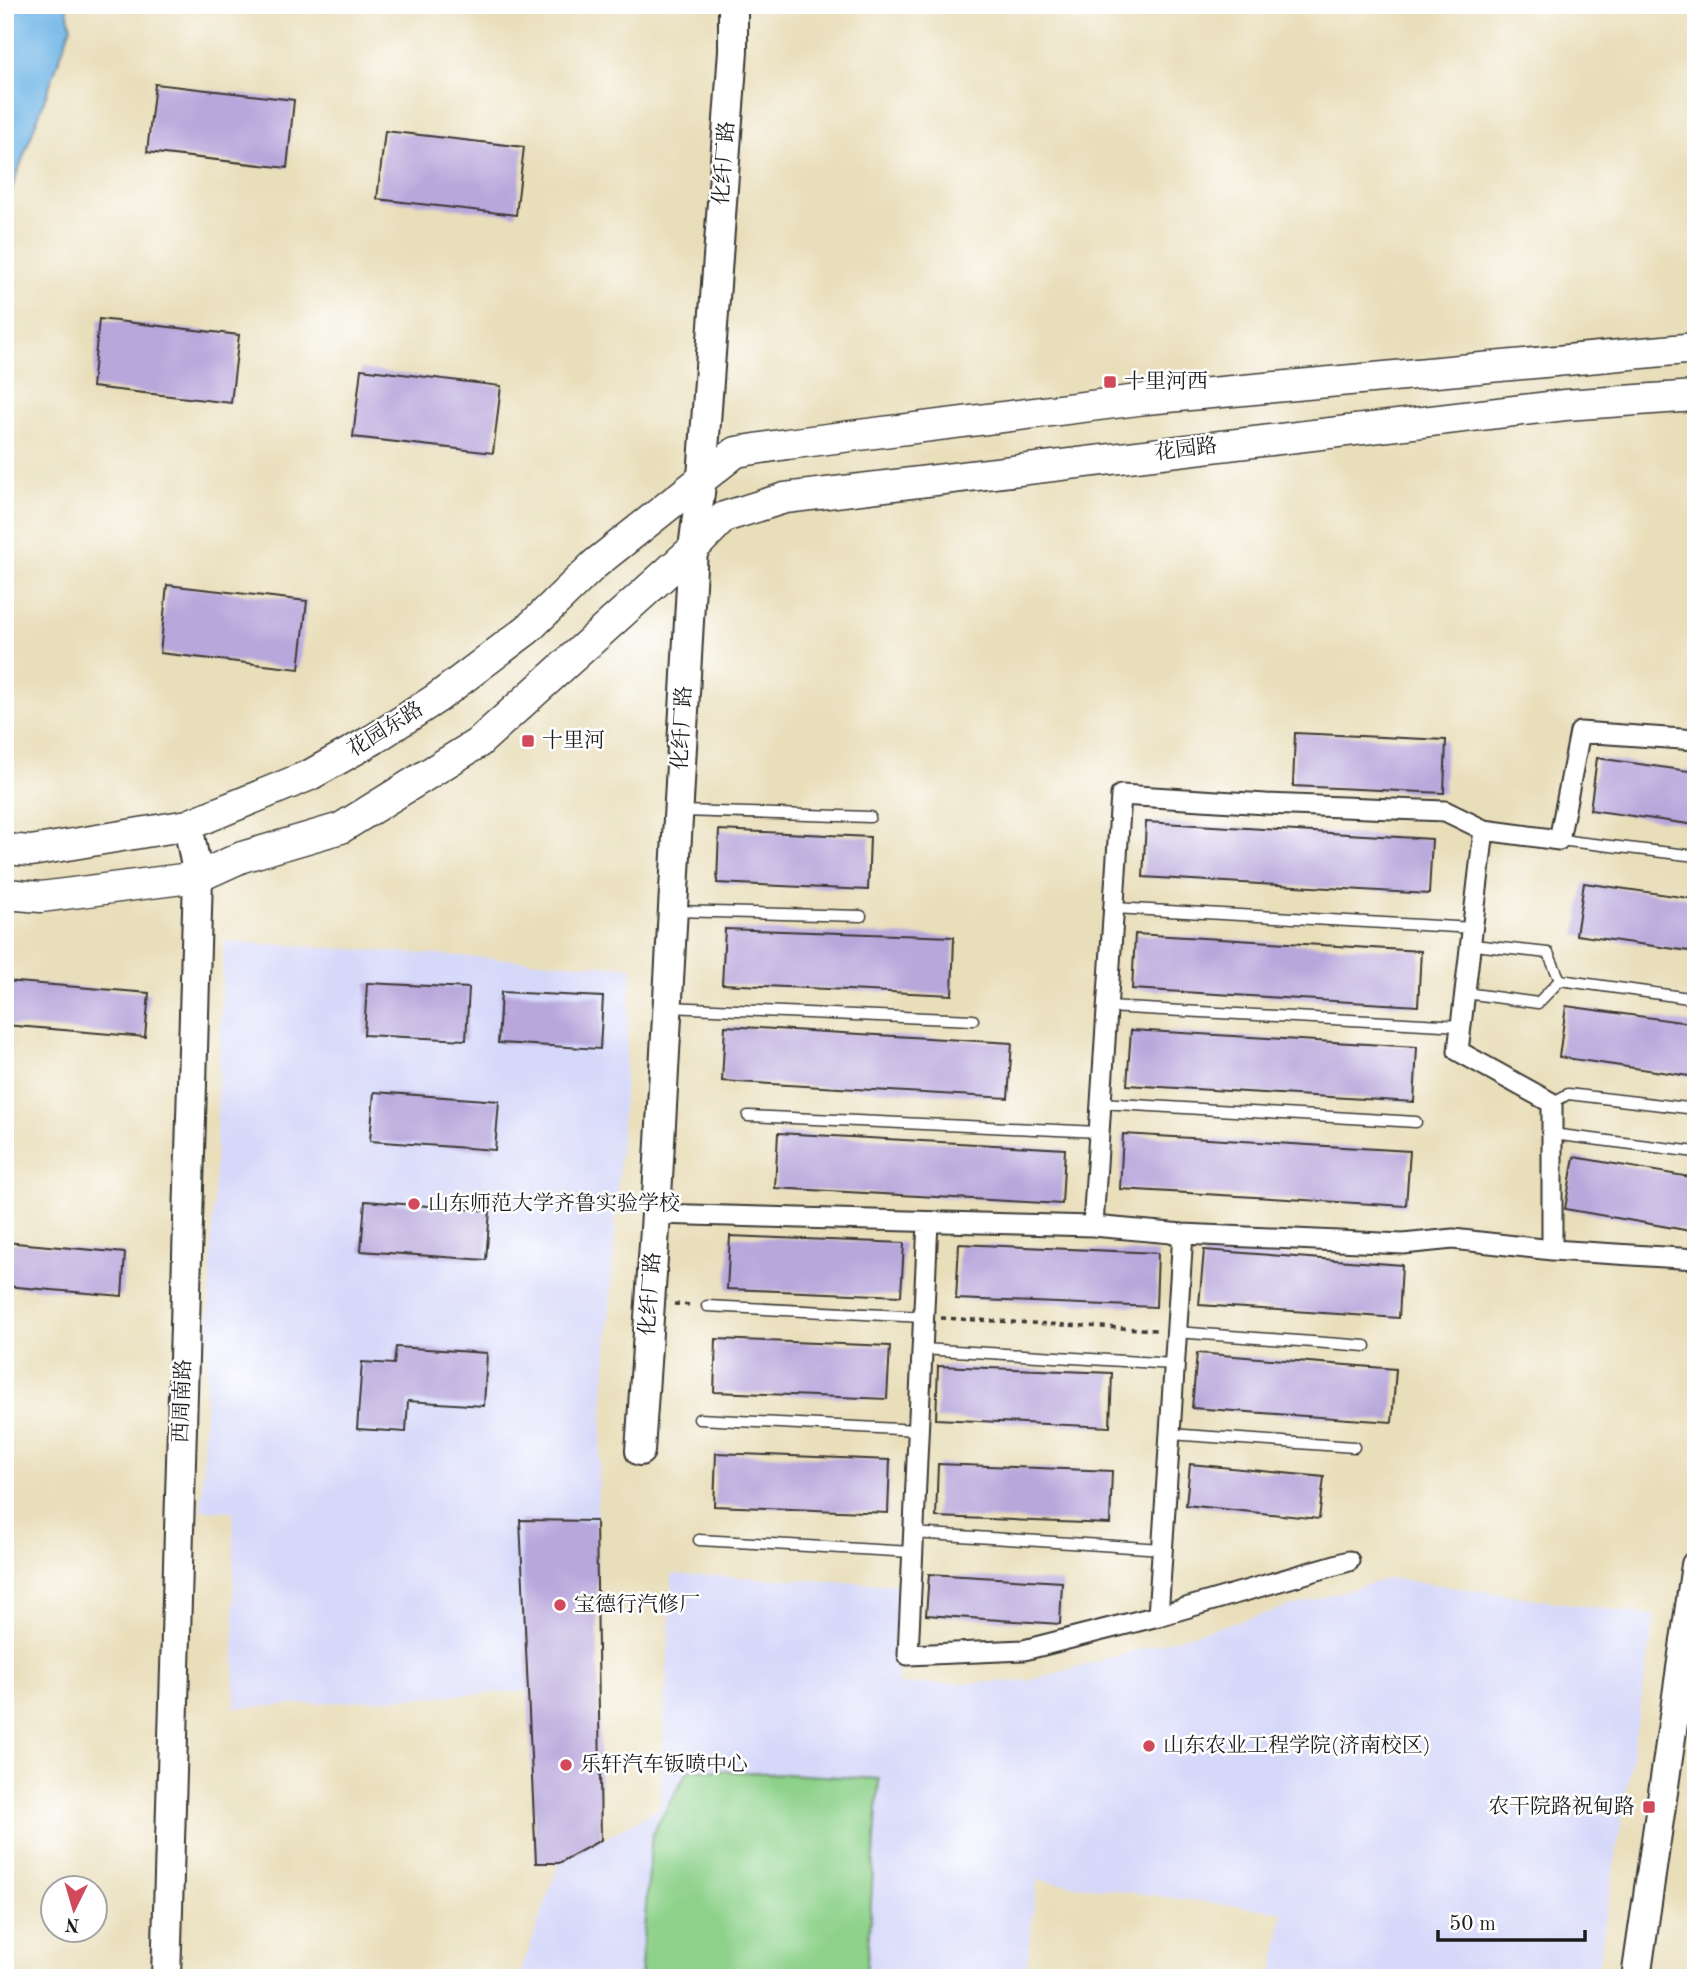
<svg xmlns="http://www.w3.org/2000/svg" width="1701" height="1983" font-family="'Old Standard TT','Noto Serif SC',serif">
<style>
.built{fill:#d6d8f9}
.green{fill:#8dd18a;stroke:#547653;stroke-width:2}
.water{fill:#6fb5e6;stroke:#466881;stroke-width:2}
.building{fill:#b8a7db}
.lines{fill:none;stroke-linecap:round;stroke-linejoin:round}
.lane-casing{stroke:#3b3934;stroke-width:13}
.street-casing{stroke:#3b3934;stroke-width:23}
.secondary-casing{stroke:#3b3934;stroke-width:32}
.primary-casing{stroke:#3b3934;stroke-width:33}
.path{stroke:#3b3934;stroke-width:3.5;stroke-dasharray:5 5;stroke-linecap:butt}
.lane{stroke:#fff;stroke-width:10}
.street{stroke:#fff;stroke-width:19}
.secondary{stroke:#fff;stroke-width:28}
.primary{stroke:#fff;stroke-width:30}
.poi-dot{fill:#d1495b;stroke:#fff;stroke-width:2.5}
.labels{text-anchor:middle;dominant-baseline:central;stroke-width:5;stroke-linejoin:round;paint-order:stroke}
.street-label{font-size:21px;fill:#1c1c1c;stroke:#fff}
.poi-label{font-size:21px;fill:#1c1c1c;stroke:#fff;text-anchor:start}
</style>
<rect width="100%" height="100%" fill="#fff"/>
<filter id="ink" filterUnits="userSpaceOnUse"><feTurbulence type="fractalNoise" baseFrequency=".0143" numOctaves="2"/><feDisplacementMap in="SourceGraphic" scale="14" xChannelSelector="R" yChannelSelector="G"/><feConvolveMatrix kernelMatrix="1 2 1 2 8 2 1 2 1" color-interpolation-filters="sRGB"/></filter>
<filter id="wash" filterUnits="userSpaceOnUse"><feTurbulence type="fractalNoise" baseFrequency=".00686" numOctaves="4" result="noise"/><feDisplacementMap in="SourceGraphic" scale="28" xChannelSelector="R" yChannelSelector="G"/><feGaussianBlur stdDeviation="1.57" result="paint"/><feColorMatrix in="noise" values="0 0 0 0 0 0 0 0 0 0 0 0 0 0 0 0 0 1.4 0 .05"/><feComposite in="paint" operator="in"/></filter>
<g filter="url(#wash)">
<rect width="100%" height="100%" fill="#e9deba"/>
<path class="built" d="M224,941L632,967L596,1521L520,1520L528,1691L235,1708L233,1511L201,1510Z
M672,1574L906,1585L897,1685L1028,1681L1390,1578L1655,1616L1596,1978H1273L1283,1912L1037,1880L1025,1978H519L559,1863L660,1808Z"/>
<path class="green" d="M689,1769L879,1779L866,1978H640L652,1834Z"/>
<path class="water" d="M5,5H66L71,27L5,207Z"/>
<g id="blocks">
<path class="building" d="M155,84L294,100L287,168L147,152Z
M385,131L524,147L516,215L377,199Z
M99,319L239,335L231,403L92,387Z
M361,369L501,386L493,453L353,437Z
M167,585L307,601L299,669L160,653Z
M1295,733L1446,740L1444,793L1293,786Z
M1597,758L1696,772V825L1590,810Z
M1146,822L1432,839L1429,894L1143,877Z
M719,830L870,837L868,890L717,883Z
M1584,883L1696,899V952L1576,935Z
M725,929L954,937L952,995L722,984Z
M1135,934L1421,951L1418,1006L1132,989Z
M5,981L149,993L145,1037L5,1025Z
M367,983L469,988L466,1040L364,1035Z
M501,992L603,997L600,1049L498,1043Z
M1566,1006L1696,1024V1077L1559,1057Z
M725,1026L1012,1043L1008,1098L722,1081Z
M1131,1030L1417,1047L1414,1102L1127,1085Z
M374,1092L499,1101L495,1150L370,1141Z
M778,1133L1065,1149L1062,1204L775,1188Z
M1123,1134L1410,1151L1406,1206L1120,1189Z
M1574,1157L1696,1178V1206L1691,1231L1565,1209Z
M365,1201L490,1211L486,1260L361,1251Z
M730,1236L904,1243L901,1296L727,1289Z
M5,1242L125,1253L122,1296L5,1286Z
M959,1244L1158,1253L1156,1307L956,1299Z
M1204,1250L1402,1265L1399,1318L1199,1305Z
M716,1339L890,1346L887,1399L714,1392Z
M396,1347L487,1353L484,1406L408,1401L406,1432L357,1429L362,1362L394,1364Z
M1197,1353L1396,1369L1392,1422L1192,1408Z
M938,1366L1112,1373L1110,1427L936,1419Z
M716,1453L890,1460L888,1513L714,1506Z
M938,1464L1112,1471L1110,1524L936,1517Z
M1190,1464L1324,1477L1319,1519L1186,1505Z
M520,1520L596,1521L601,1840L559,1863H536Z
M929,1574L1062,1582L1060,1624L926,1615Z"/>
</g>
</g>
<g filter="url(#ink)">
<use href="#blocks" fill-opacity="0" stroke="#3b3934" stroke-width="2"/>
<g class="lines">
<g class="lane-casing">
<path id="lane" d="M682,811L870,817
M1559,840L1696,856
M1114,908L1474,928
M674,911L861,916
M1473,945L1548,953L1560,980
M1466,993L1538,1003L1560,980L1696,999
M668,1007L973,1020
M1107,1007L1461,1026
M1101,1103L1416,1122
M1552,1103L1568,1094L1696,1109
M748,1116L1099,1132
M1552,1134L1696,1152
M707,1306L924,1317
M1176,1332L1366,1346
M922,1349L1174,1364
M699,1419L918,1430
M1170,1434L1354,1447
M913,1533L1162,1549
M699,1540L912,1552"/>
</g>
<g class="street-casing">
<path id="street" d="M656,1214L1093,1226L1183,1234L1403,1244L1453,1239L1552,1250L1696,1259
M928,1222L908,1655L1024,1650L1158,1616L1183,1234
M1093,1226L1121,795L1266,804L1445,811L1484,830
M1552,1250V1103L1458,1051L1484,830L1559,840L1580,732L1696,740
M1158,1616L1349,1561"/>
</g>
<g class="secondary-casing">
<path id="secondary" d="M640,1451L656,1214L693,549L702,477L733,51V5
M166,1978L198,877L188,825
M1636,1978L1696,1565"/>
</g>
<g class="primary-casing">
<path id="primary" d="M5,849L31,851L188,825L310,775L374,739L437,698L528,629L595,564L736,452L787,444L1146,399L1696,348
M5,894L41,897L198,877L242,857L341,828L478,743L693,549L724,517L785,498L1565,405L1696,396"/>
</g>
<path class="path" d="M674,1304L694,1305
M941,1318L1157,1330"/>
<use href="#lane" class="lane"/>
<use href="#street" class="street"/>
<use href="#secondary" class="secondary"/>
<use href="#primary" class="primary"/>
</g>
</g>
<g class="poi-dot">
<rect x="1103" y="375" width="14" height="14" rx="3.5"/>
<rect x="521" y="734" width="14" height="14" rx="3.5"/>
<circle cx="414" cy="1204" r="7"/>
<circle cx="560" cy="1605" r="7"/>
<circle cx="1149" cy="1746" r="7"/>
<circle cx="566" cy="1765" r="7"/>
<rect x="1642" y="1800" width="14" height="14" rx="3.5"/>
</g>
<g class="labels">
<g class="street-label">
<text transform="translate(725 163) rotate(-86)">化纤厂路</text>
<text transform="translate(1186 450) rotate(-7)">花园路</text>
<text transform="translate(683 728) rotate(-87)">化纤厂路</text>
<text transform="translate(386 730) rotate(-32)">花园东路</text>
<text transform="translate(651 1294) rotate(-86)">化纤厂路</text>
<text transform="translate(183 1401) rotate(-88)">西周南路</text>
</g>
<g class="poi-label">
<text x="1124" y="382">十里河西</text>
<text x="542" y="741">十里河</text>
<text x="428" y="1204">山东师范大学齐鲁实验学校</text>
<text x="574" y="1605">宝德行汽修厂</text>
<text x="1163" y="1746">山东农业工程学院(济南校区)</text>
<text x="580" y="1765">乐轩汽车钣喷中心</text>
<text x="1635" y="1807" text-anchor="end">农干院路祝甸路</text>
</g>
</g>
<rect width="1701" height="1983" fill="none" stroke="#fff" stroke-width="28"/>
<g transform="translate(74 1909) rotate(185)"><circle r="33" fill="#ffffff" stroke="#a4a4a4" stroke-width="2"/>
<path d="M0-5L12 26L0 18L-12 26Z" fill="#d1495b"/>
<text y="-10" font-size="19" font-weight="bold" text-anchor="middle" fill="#1c1c1c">N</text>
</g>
<path d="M1438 1930v10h147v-10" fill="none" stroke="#1c1c1c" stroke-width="3.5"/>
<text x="1449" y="1930" font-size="21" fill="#1c1c1c" stroke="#ffffff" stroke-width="5" paint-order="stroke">50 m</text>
</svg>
